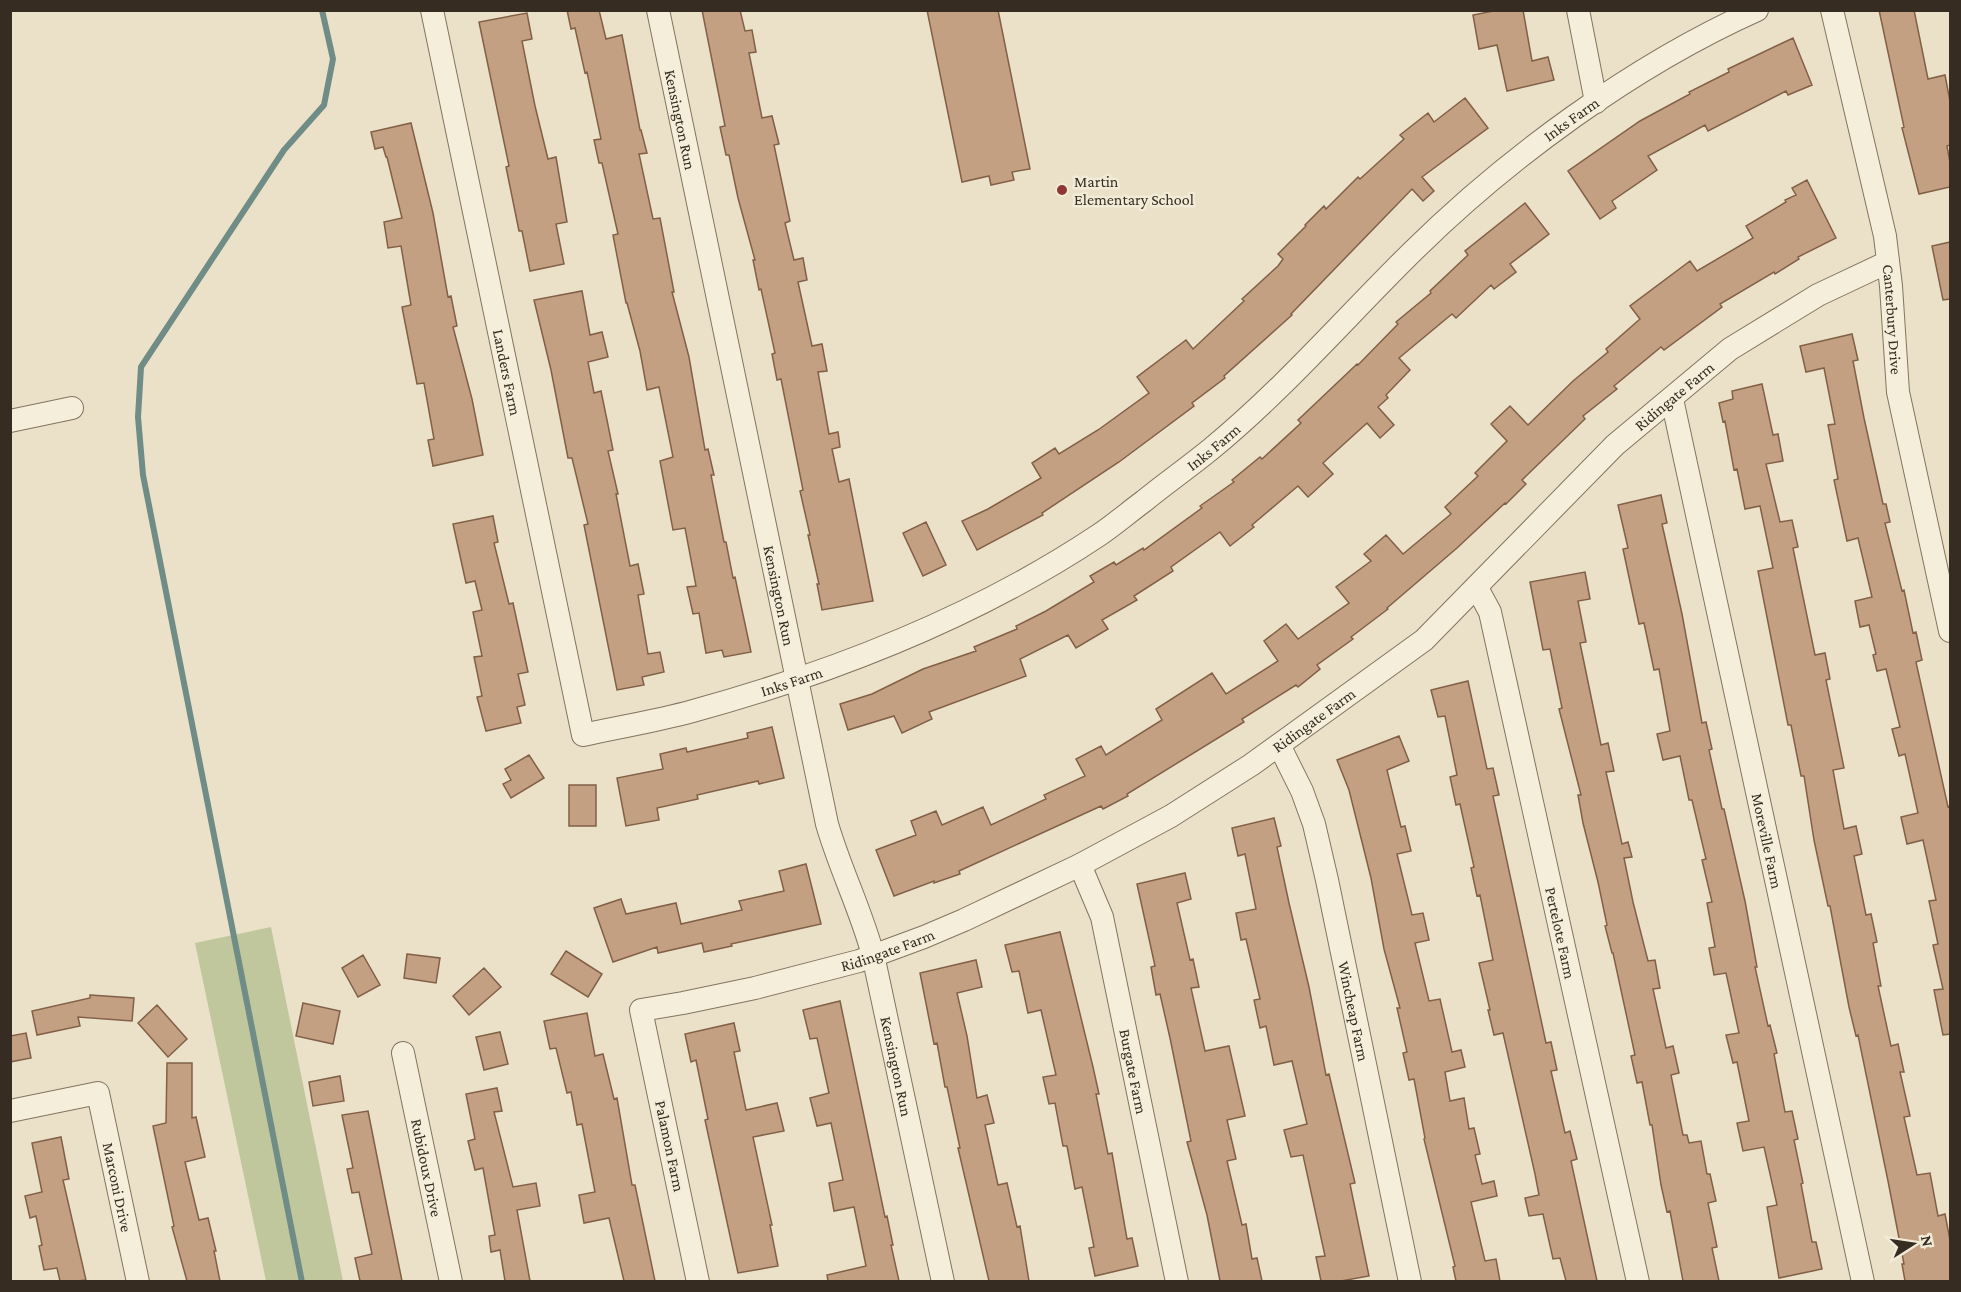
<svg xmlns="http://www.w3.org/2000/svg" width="1961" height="1292" font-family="'Crimson Pro',serif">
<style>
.grass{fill:#c1c79d}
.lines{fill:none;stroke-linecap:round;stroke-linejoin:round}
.stream{stroke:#708c86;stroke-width:6}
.building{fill:#c4a082;stroke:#816047;stroke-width:1.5}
.minor-casing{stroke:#84745f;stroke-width:24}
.minor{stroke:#f5eedb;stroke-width:22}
.poi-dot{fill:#8d3835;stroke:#f2ebd7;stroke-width:2}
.labels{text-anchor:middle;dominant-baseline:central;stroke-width:5;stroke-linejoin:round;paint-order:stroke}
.street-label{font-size:16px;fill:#362c21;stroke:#f2ebd7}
.poi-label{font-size:16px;fill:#362c21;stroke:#f2ebd7;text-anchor:start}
</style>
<rect width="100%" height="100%" fill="#eae1c8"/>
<path class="grass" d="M271,927L343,1281H266L195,943Z"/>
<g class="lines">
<path class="stream" d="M302,1282L143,475L138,417L141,367L284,150L324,105L333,59L322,10"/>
</g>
<path class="building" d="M567,10H599L606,39L622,35L640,130H641L647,153L639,154L653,219L660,218L674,292H672L689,357L705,450L708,449L714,475H711L724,542H726L733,578L735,577L751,652L724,657L722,650L706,653L699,613L693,614L687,587L696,586L685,528L673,530L660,461L673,457L659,387L647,390L640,351L627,303H626L613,235L618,234L602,163H599L594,140L601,139L587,72L585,73L575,28L571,29Z
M702,10H740L745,31L752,30L756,52L749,53L762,118L772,116L779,144L774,145L790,221L785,223L794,260L803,258L807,280L798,282L812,346L822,344L827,371L818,372L829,434L838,432L840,447L832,449L839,482L849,479L873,601L822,610L817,584H819L808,535H810L800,491L803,490L781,379L777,380L772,354L775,353L761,289L759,290L753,260H755L738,198L729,155H726L720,127L725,126Z
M927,10H998L1030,169L1012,172L1014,180L991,185L989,176L962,182Z
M1498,10H1523L1532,61L1548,57L1554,80L1507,91L1497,45L1479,49L1473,15Z
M1879,10H1914L1928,79L1945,75L1950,101V145L1947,146L1950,162V187L1919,194L1902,128L1904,127Z
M527,13L532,39L522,41L535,106L548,159L556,157L567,222L556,224L564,264L530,271L522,231H519L506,167L509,166L479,22Z
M1793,38L1812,85L1788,95L1786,91L1708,131L1705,125L1648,156L1657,170L1612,201L1616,208L1600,219L1568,171L1640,121L1690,94L1689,92L1729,72L1728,69Z
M1465,98L1488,128L1422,177L1434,191L1423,201L1412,189L1291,314L1292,315L1224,376L1225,378L1192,403L1194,406L1119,462L1042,513L1043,515L977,550L962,521L988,509L1041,478L1032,463L1055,448L1059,454L1098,430L1149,393L1137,377L1186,340L1193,349L1244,301L1242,299L1278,266L1283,259L1278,254L1306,226L1305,225L1324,206L1326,209L1358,177L1360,179L1404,139L1400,135L1428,113L1434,122Z
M411,123L433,213L448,297L451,296L457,326L453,327L472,399L483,455L433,466L428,440L434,439L424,383L417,384L402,307L411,305L401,246L388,248L384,222L402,218L387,157H386L383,147L375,149L371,132Z
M1807,180L1836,238L1798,257L1799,259L1775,274L1774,272L1720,304L1722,307L1664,350L1661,347L1614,386L1617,389L1583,416L1585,419L1522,480L1526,484L1506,504L1505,503L1457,548L1387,608L1388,609L1351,637L1353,639L1317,665L1320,669L1298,687L1296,685L1242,719L1244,722L1127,794L1128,796L1103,809L1101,806L959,871L960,874L934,883V881L894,896L876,850L916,835L911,821L936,811L942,825L983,807L991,825L1046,799L1044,795L1085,776L1076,759L1101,746L1106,755L1162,720L1156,709L1212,673L1226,694L1278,661L1264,641L1286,624L1298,639L1349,603L1336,587L1371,561L1364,554L1386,535L1403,554L1451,514L1445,507L1478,476L1475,473L1507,441L1491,424L1510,406L1528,425L1573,381L1608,352L1606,349L1640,319L1630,306L1690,261L1697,271L1753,238L1746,226L1786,202L1785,200L1796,195L1792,188Z
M1525,203L1549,234L1510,264L1516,272L1494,289L1491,285L1456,318L1452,314L1399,358L1410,370L1386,395L1388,398L1378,407L1394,425L1380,438L1367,423L1323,463L1333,474L1308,497L1298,486L1252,525L1254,527L1230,546L1220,532L1171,567L1173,571L1134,596L1137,600L1102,620L1108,629L1076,648L1068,635L1020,659L1026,676L929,712L932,719L902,733L894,716L848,730L840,704L872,694L923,669L976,651L974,647L1017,629L1016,626L1046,611L1094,582L1090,576L1114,562L1116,565L1143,548L1144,550L1202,508L1200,506L1234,482L1232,480L1260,457L1262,459L1301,423L1298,420L1357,364L1358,365L1398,324L1396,322L1431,293L1430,291L1468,255L1465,251Z
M1950,242V299L1943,300L1932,246Z
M582,291L590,335L602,332L608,357L588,362L594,393L601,391L607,420L613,450L608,451L618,494H616L630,566L638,564L644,594L638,595L648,654L660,652L664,672L642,677L644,685L617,690L584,525L588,524L572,458H568L551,370L534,300Z
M1852,334L1858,360L1853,361L1864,418L1883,504H1886L1890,522L1885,523L1902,591L1904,590L1913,633L1916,632L1922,660L1916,662L1948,807L1950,806V1034L1943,1035L1934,990L1943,989L1933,945L1938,944L1929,901L1936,900L1923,840L1907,844L1901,817L1918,813L1905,754L1899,756L1892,729L1900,727L1886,669L1877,671L1873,655L1876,654L1869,625L1860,627L1855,601L1872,597L1858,538L1847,541L1834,480L1838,479L1828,425L1835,424L1824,368L1806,372L1800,346Z
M1762,384L1773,435L1778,434L1783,461L1766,464L1780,522L1792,520L1798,547L1793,548L1815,655L1825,653L1830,679L1826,680L1844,768L1833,770L1844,829L1856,826L1862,854L1854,856L1866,915L1871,914L1877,942L1873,943L1881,986H1878L1891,1046L1898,1044L1904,1072H1900L1910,1116L1904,1117L1917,1175L1930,1173L1938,1216L1945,1214L1950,1240V1281H1905L1902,1264H1904L1888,1181L1858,1035L1856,1036L1849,1007L1830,906H1828L1814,840L1804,776H1801L1791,725H1788L1758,571L1773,568L1760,506L1745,509L1737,469L1734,470L1725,421L1723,422L1719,403L1733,399L1732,391Z
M1661,495L1667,523L1662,524L1682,614L1702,723L1706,722L1712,749L1709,750L1722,809H1724L1745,901L1757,967H1755L1768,1026L1770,1025L1777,1053L1774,1054L1785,1112L1792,1111L1798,1139L1794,1140L1803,1183L1801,1184L1812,1242H1816L1822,1269L1779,1278L1767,1207L1777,1205L1764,1147L1743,1151L1737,1123L1749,1121L1737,1062L1733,1063L1726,1035L1739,1033L1726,973L1714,975L1709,948L1715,947L1707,903L1712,902L1702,860L1706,859L1692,800H1689L1680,756L1663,760L1657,734L1670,731L1659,669L1654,670L1644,623L1639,624L1623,549L1628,548L1618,505Z
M493,516L498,542L494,543L509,604L513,603L528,672L518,674L525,705L517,707L521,723L486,731L477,697L482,696L474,657L482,656L473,612L482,610L475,581L466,583L453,524Z
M926,522L946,565L923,576L903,533Z
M1585,572L1590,599L1578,601L1586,642L1580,643L1601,745L1608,743L1614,771L1606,772L1622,844L1628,842L1632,857L1624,858L1633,902L1648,961L1655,960L1660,988L1653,989L1666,1048L1673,1046L1679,1073L1671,1075L1683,1135H1687L1689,1143L1701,1141L1707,1174H1710L1716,1201L1708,1203L1717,1247L1712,1248L1719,1281H1683L1670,1211L1667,1212L1661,1185L1652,1125H1650L1642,1082L1637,1083L1631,1056L1635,1055L1613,953H1612L1605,926L1607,925L1598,882L1583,823L1578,795H1581L1559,709L1562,708L1550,649L1543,650L1530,582Z
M1468,681L1487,769L1493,768L1499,795L1493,796L1546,1043L1551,1042L1557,1070L1551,1071L1565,1133L1570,1131L1577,1159L1571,1161L1597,1281H1566L1560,1258L1553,1259L1543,1214L1529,1216L1525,1198L1539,1195L1535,1174L1503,1033L1494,1035L1488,1010H1490L1479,963L1493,960L1480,895L1477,896L1471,868L1474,867L1460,804L1456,805L1450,777L1457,775L1445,716L1438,717L1431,690Z
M772,727L784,778L759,784L758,781L697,795L698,799L657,808L659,820L626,826L617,778L663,769L660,754L686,748L687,752L748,738L747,733Z
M1399,736L1409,761L1387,770L1401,827L1405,826L1411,851L1397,854L1412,915L1423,913L1429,940L1415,943L1429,1001L1440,999L1452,1052L1461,1050L1465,1067L1445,1072L1450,1101L1464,1098L1469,1129L1474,1128L1480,1154L1475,1155L1482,1184L1494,1181L1497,1196L1471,1202L1485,1261L1496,1259L1500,1281H1456L1453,1267L1455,1266L1424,1139L1425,1138L1414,1079L1409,1080L1403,1053L1407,1052L1397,1008H1400L1384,949L1371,878L1349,790L1337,760Z
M529,755L544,778L511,798L503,784L511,780L505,769Z
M569,785H596V826H569Z
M1274,818L1281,846L1277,847L1289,903L1309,987L1326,1075L1329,1074L1355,1183L1350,1184L1369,1276L1341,1281H1321L1316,1257L1325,1256L1303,1155L1291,1157L1284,1130L1307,1124L1292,1061L1274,1065L1266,1026L1260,1028L1254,1000L1260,999L1246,939L1241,940L1236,913L1256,909L1245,854L1238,856L1232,828Z
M806,864L821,924L731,944L732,946L704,952L702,943L658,953L657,947L613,962L594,908L621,899L626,914L676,903L681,924L742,910L739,901L784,891L779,871Z
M1185,873L1191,899L1177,903L1190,960L1193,959L1199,987L1191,988L1205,1051L1229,1046L1245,1116L1227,1120L1236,1159L1227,1161L1242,1225L1246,1224L1252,1259L1257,1258L1262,1281H1220L1207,1215L1187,1142L1191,1141L1170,1038L1160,994L1156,995L1151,967L1155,966L1137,884Z
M1060,932L1093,1067L1099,1094H1096L1108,1154L1112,1153L1127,1239L1132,1238L1138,1266L1095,1276L1089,1248L1094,1247L1082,1187L1075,1189L1067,1146H1063L1055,1103L1049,1104L1043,1077L1056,1075L1041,1010L1028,1013L1019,971L1012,972L1005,945Z
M566,951L602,974L588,997L551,974Z
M407,954L440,958L436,983L404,978Z
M363,955L380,985L358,997L342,968Z
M976,960L982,987L957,993L967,1036L977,1098L987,1095L994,1123L985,1125L998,1185L1007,1183L1017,1227L1020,1226L1029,1281H989L958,1148H960L947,1087H945L937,1043L934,1044L920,973Z
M484,968L501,987L469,1015L453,996Z
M90,995L134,998L132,1021L78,1017L80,1026L37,1035L32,1011L90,998Z
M840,1001L885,1217L887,1216L893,1245H891L899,1281H828L827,1275L866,1266L854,1207L834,1211L829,1183L843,1180L831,1123L817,1126L810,1098L829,1093L817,1038L810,1039L803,1010Z
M303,1003L340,1011L333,1044L296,1036Z
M157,1005L187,1039L168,1057L138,1023Z
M587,1013L595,1056L603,1054L614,1099L617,1098L632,1185H635L655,1281H624L609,1218L584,1223L579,1195L595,1192L582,1124L577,1125L571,1092L567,1093L556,1048L550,1049L544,1021Z
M734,1023L740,1051L734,1052L746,1110L777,1103L784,1131L753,1137L772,1225H770L778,1266L738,1273L705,1120L708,1119L696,1060L691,1062L685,1034Z
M500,1032L508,1064L484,1070L476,1037Z
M26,1033L31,1058L10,1062V1036Z
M167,1063H192V1118L196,1117L205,1157L185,1162L199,1220L208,1218L216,1251H214L220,1281H187L172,1227L174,1226L153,1126L166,1123Z
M340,1076L344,1101L313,1106L309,1082Z
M497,1088L502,1111L494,1112L513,1187L536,1183L540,1206L517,1210L530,1281H505L500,1250L491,1252L489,1236L495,1235L483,1168L475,1170L468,1141L475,1139L466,1094Z
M368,1111L385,1197L402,1281H360L355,1258L372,1254L359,1192L352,1193L347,1169L353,1168L342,1115Z
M61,1137L69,1179L63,1180L86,1280L78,1281H60L57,1268L44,1270L39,1246L42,1245L36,1216L30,1218L25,1196L42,1192L32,1143Z"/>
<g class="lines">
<g class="minor-casing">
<g id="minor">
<path id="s1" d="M432,10L583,735C619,727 657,721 693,711C835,672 976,617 1099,535C1114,525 1129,512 1144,501C1166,483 1189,467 1211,449C1284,389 1345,318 1412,252C1507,158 1634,65 1757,10"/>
<path id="s2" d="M658,10L827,824C840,869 861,910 873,955L943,1282"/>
<path d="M1578,10L1596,102"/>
<path id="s3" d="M1832,10L1885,236L1891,286L1898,392L1950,631"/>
<path id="s4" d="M1672,399L1863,1282"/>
<path d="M10,421L72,408"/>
<path id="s5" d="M1477,588L1490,612L1638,1282"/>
<path id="s6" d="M1279,745L1302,791L1314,824L1327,880L1410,1282"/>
<path id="s7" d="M1080,865L1102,917L1177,1282"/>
<path id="s8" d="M403,1053L451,1282"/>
<path id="s9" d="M10,1111L98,1093L138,1282"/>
<path id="s10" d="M698,1282L641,1010L683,1003L755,988L859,961L924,937L964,920L1080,865L1171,816L1251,765L1424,640L1615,445L1730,349L1818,295L1888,262"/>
</g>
</g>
<use href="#minor" class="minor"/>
</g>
<circle class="poi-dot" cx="1062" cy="190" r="6"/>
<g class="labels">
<g class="street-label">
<text stroke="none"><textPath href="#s2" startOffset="112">Kensington Run</textPath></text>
<text stroke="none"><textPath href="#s1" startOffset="1928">Inks Farm</textPath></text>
<text stroke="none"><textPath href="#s3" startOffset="316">Canterbury Drive</textPath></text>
<text stroke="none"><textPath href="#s1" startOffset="370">Landers Farm</textPath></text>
<text stroke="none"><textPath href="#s10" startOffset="1504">Ridingate Farm</textPath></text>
<text stroke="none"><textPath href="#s1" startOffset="1442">Inks Farm</textPath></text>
<text stroke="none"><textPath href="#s2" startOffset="598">Kensington Run</textPath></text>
<text stroke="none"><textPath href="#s1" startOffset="956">Inks Farm</textPath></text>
<text stroke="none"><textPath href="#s10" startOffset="1018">Ridingate Farm</textPath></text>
<text stroke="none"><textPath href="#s4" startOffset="452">Moreville Farm</textPath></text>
<text stroke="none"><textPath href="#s5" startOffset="356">Pertelote Farm</textPath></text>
<text stroke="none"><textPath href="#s10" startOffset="532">Ridingate Farm</textPath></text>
<text stroke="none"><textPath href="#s6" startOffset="278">Wincheap Farm</textPath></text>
<text stroke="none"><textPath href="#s2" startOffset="1084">Kensington Run</textPath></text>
<text stroke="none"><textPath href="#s7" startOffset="214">Burgate Farm</textPath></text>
<text transform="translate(670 1146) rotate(78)">Palamon Farm</text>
<text stroke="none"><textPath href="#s8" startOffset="117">Rubidoux Drive</textPath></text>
<text stroke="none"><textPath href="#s9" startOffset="186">Marconi Drive</textPath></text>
</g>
<g class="poi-label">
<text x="1074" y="181">Martin<tspan x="1074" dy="18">Elementary School</tspan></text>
</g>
</g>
<rect width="1961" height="1292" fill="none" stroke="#362c21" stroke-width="24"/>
<g transform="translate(1913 1244) rotate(78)" stroke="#f2ebd7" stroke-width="4.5" paint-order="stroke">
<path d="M0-4.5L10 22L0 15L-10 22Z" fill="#362c21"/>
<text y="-9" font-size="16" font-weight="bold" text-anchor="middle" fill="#362c21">N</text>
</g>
</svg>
